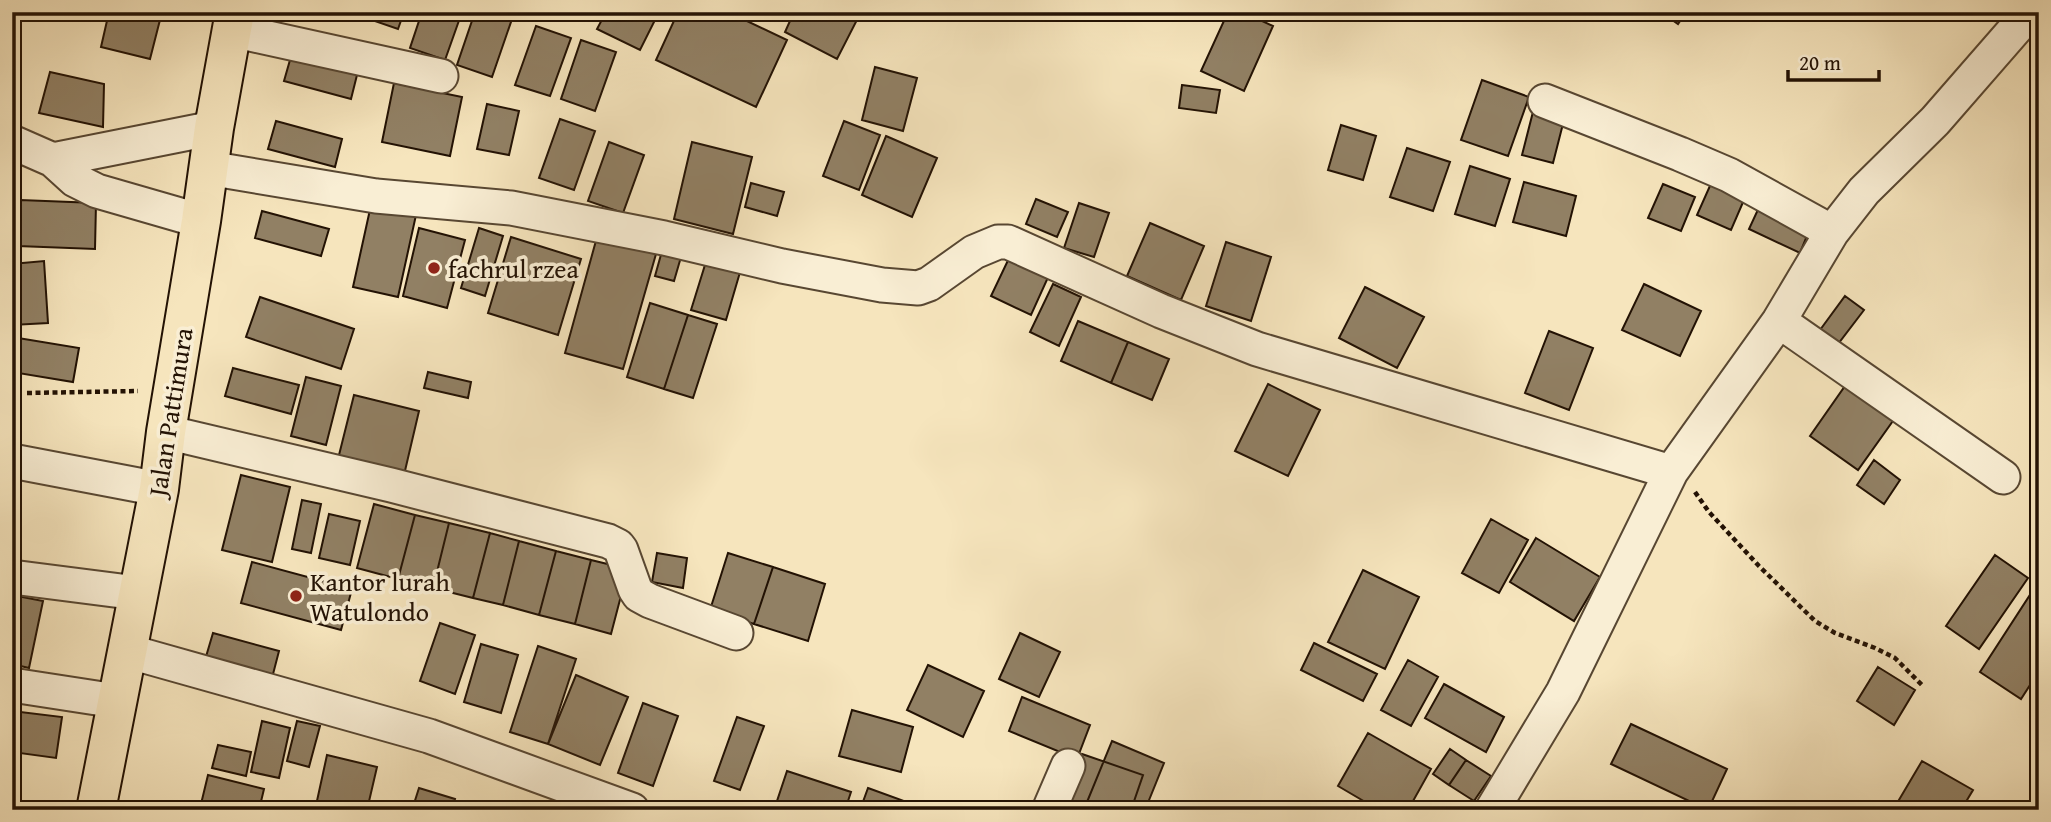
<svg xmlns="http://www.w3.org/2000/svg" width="2051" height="822" font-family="'Gentium Book Plus',serif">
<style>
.building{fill:#918064;stroke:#231204;stroke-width:2}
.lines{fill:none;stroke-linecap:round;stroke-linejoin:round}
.minor-casing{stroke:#584732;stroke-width:37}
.highway-casing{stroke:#231204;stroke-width:42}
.path{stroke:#231204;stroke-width:4.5;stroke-dasharray:5 3.5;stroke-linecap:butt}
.minor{stroke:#f9eed4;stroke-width:33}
.highway{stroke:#f6e5bd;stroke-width:38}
.poi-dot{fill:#8f2418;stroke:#f9eed4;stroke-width:2.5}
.labels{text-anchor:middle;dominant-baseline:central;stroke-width:7;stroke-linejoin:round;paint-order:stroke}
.poi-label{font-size:26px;fill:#231204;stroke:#f9eed4;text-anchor:start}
.street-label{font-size:26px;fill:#231204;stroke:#f9eed4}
</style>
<rect width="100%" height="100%" fill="#f6e5bd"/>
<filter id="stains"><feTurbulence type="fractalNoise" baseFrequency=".00286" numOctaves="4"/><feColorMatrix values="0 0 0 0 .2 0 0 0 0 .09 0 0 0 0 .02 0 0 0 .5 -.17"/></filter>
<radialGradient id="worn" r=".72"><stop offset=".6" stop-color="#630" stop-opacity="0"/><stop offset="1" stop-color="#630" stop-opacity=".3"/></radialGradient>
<path class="building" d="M109,12H162L150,59L101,47Z
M365,12H404L398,29L363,17Z
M422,12H462L445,60L410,48Z
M475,12H495L512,19L492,77L457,65Z
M606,12H659L640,50L597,29Z
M678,12H728L787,40L756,107L656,60Z
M794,12H861L837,59L785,32Z
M1228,12H1243L1273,26L1244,91L1201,71Z
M1661,12H1686L1678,24Z
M536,26L571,38L550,96L515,85Z
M581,40L616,52L595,111L561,99Z
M292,53L358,71L351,99L284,81Z
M875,67L917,78L903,131L862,120Z
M50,72L104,84L103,127L39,113Z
M1482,80L1529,97L1508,156L1461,140Z
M394,83L462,97L450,156L382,142Z
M1182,85L1220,90L1216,113L1179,108Z
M487,104L519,111L509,155L477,149Z
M1535,104L1566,112L1553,163L1522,155Z
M560,119L595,131L574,190L539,178Z
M276,121L342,139L335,167L268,149Z
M844,121L880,135L859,190L823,176Z
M1341,125L1376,136L1363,180L1328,170Z
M886,136L937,158L912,217L862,195Z
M609,142L644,155L623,213L588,201Z
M692,142L752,157L733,234L674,219Z
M1407,148L1450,162L1433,211L1390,197Z
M1470,166L1510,179L1495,226L1455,214Z
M1713,179L1747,193L1731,230L1697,215Z
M1524,182L1576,196L1566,236L1513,222Z
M751,183L784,192L777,216L745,207Z
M1663,184L1695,197L1681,231L1648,218Z
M1036,199L1068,212L1057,237L1026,224Z
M20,200L96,203L95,249L18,246Z
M1079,203L1109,213L1094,257L1064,248Z
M1761,203L1811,226L1800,253L1749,229Z
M371,205L416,215L398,297L353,287Z
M262,211L329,229L321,256L255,238Z
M1150,223L1204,246L1181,300L1127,276Z
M419,228L465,240L447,308L403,296Z
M479,228L503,236L485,296L461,288Z
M511,237L581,259L558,335L488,313Z
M597,237L656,254L623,369L565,353Z
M1226,242L1271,257L1251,321L1206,306Z
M662,251L681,257L674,281L655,276Z
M709,252L743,262L726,320L691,310Z
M1011,254L1050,273L1031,315L991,296Z
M44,261L48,323L12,325V264Z
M1053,284L1081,297L1059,346L1030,332Z
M1644,284L1701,311L1680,356L1622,330Z
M1365,287L1424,317L1397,368L1339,338Z
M1845,296L1864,310L1838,344L1820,330Z
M260,297L354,329L341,369L246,337Z
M650,303L688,315L664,389L627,377Z
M688,315L717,324L693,398L664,389Z
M1078,321L1128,342L1111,383L1061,361Z
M1549,331L1593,348L1569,410L1525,393Z
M12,337L79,348L73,382L12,372Z
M1128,342L1169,359L1152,400L1111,383Z
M233,368L299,385L291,414L225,396Z
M428,372L471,382L468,398L424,388Z
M1852,376L1900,411L1858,470L1810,436Z
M306,377L341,386L326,445L291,436Z
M1268,384L1320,410L1288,476L1235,451Z
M354,395L419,411L404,475L338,459Z
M1874,460L1900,480L1884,504L1857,485Z
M241,475L290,487L272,562L222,550Z
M302,500L321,504L311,553L292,549Z
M374,504L415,515L398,579L357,568Z
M329,514L360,521L350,565L319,558Z
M415,515L449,523L433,588L398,579Z
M1491,519L1528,540L1499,593L1462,573Z
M449,523L490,533L473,598L433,588Z
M490,533L519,541L503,605L473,598Z
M1536,538L1600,577L1574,621L1510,582Z
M519,541L556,551L539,615L503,605Z
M556,551L591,560L575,624L539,615Z
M657,553L687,558L683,588L652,582Z
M728,553L773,567L754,624L710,610Z
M1995,555L2028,578L1979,649L1946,626Z
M591,560L628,569L611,634L575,624Z
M252,562L352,589L341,630L241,603Z
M773,567L825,584L808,641L754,624Z
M1363,570L1419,597L1385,669L1328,642Z
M2037,584L2039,585V671L2021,699L1980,672Z
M12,595L43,601L29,668L12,664Z
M440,623L475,635L455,694L420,681Z
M213,633L279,651L272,678L205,660Z
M1020,633L1060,652L1039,697L999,679Z
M1314,643L1377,674L1363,701L1301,670Z
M481,644L518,655L501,713L464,702Z
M538,646L576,659L548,744L510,732Z
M1408,660L1438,677L1411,726L1381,710Z
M928,665L984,691L963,737L907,710Z
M1878,667L1915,690L1894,725L1857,701Z
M576,675L628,697L600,765L548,744Z
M1444,684L1504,717L1486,752L1425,718Z
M1022,697L1090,725L1077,759L1009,731Z
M643,703L678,716L653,786L618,773Z
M852,710L913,727L901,772L839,756Z
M12,711L62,717L56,758L12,752Z
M737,717L764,726L740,790L714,781Z
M262,721L290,728L279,778L251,772Z
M297,721L320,726L309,767L287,761Z
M1631,724L1727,769L1708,810L1611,764Z
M1368,733L1431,769L1408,810H1379L1338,786Z
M1112,741L1164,763L1145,810H1106L1087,802Z
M218,745L251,752L246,776L212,768Z
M1450,749L1466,760L1449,785L1433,774Z
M1082,754L1143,775L1131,810H1063Z
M327,755L377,767L367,810H315Z
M1466,760L1491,776L1474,801L1449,785Z
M1922,761L1973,790L1961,810H1893Z
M787,771L851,792L845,810H774Z
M208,775L264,789L259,810H226L201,804Z
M419,788L455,799L452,810H412Z
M868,788L904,801L900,810H860Z"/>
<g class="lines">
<g class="minor-casing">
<path id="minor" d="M232,30L441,76
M1545,101L1680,154L1729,175L1832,232
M12,142L53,160L214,128
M53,160L75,180L97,191L201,221
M208,168L376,196L511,208L664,238L782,266L882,285L918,288L929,284L974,252L998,242H1008L1161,311L1257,349L1671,472
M1779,321L2003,477
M166,432L391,485L608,541L618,546L621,550L635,589L639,595L650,601L736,633
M12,461L159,489
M12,577L137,593
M127,651L429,736L632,810
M12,685L116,701
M1049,810L1068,766
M1492,810L1563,692L1671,472L1779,321L1832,232L1864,191L1935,121L2030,12"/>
</g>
<g class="highway-casing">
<path id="highway" d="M96,810L159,489L166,432L201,221L214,128L235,12"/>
</g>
<path class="path" d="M27,393L138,391
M1695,492L1709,512L1759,566L1815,621L1835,633L1875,648L1895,658L1922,685"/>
<use href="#minor" class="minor"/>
<use href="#highway" class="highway"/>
</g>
<g class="poi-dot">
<circle cx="434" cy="268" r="7"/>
<circle cx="296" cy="596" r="7"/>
</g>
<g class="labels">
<g class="poi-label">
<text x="448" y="268">fachrul rzea</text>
<text x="310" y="581">Kantor lurah<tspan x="310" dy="30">Watulondo</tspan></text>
</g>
<g class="street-label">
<text transform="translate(170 412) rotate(-81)">Jalan Pattimura</text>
</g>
</g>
<rect width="2051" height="822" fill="none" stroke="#f6e5bd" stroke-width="42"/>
<rect x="14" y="14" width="2023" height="794" fill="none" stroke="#231204" stroke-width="3.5"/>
<rect x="21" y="21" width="2009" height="780" fill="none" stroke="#231204" stroke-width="2"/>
<path d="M1788 70v10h91v-10" fill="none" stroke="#231204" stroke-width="3.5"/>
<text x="1799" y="70" font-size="21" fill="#231204" stroke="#f9eed4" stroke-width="5" paint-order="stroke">20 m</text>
<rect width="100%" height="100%" filter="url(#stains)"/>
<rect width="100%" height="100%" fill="url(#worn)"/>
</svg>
